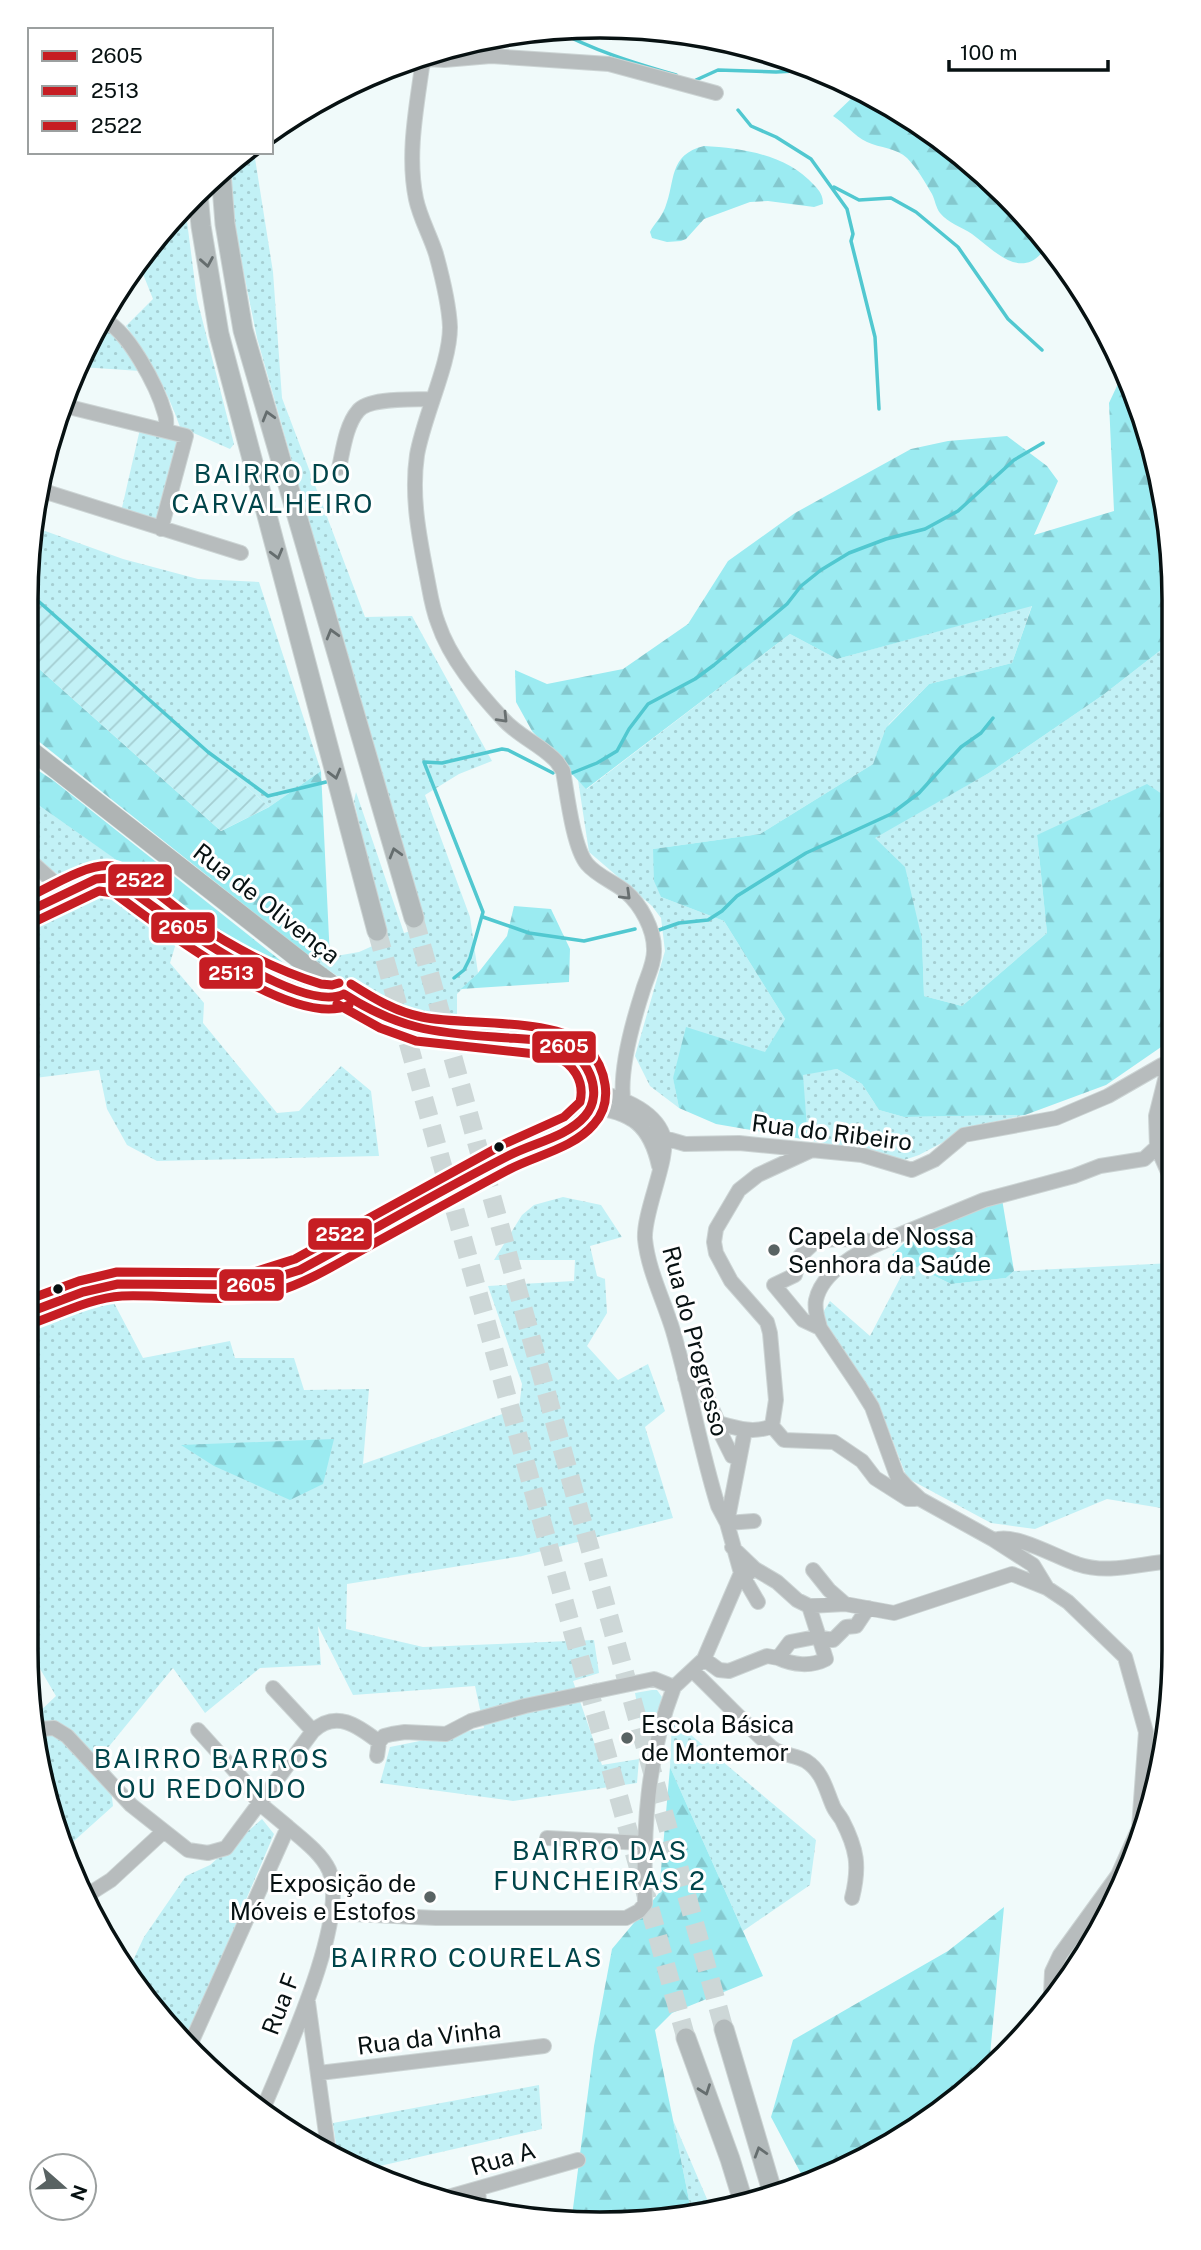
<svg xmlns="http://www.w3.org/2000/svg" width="1201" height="2250" font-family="'Public Sans',sans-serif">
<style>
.grass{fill:url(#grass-dots)}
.forest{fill:url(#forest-firs)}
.garden{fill:url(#garden-furrows)}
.pitch{fill:#c2f1f6}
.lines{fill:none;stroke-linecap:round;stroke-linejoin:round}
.stream{stroke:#51c8d0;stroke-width:3.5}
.highway-tunnel{stroke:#cdd7d7;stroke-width:19;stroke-dasharray:19 10;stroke-linecap:butt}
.minor-casing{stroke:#ccd4d4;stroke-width:16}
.major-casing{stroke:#ccd4d4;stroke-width:19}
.highway-casing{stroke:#ccd4d4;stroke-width:21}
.minor{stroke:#b7bcbd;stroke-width:14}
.major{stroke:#afb4b4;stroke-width:18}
.highway{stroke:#b2b9ba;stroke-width:19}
.bus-1-casing{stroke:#fff;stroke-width:14}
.bus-2-casing{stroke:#fff;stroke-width:14}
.bus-3-casing{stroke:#fff;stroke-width:14}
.bus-1{stroke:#c61d23;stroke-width:9}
.bus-2{stroke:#c61d23;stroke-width:9}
.bus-3{stroke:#c61d23;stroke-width:9}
.oneway{stroke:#656d6e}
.oneway2{stroke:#686f70}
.bus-dot{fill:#071112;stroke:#fff;stroke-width:2.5}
.poi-dot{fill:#596363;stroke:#fff;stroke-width:2.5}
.labels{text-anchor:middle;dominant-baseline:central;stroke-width:6;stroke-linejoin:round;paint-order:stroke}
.street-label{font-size:24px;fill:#071112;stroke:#fff}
.poi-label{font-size:24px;fill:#071112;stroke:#fff;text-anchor:start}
.neighbourhood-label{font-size:26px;letter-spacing:2px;fill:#01454a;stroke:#fff}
.rim{fill:none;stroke:#071112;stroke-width:3.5}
.line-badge{stroke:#fff;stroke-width:2.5}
.badge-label{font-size:19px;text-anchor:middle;font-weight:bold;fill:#fff}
</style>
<defs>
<pattern id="grass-dots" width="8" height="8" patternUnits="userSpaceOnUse" patternTransform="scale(1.75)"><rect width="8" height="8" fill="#c2f1f6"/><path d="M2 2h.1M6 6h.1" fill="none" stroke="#a5ced2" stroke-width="1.8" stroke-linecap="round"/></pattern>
<pattern id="forest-firs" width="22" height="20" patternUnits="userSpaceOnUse" patternTransform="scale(1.75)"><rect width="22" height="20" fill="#9bebf1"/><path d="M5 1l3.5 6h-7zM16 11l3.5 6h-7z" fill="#84c8ce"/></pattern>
<pattern id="garden-furrows" width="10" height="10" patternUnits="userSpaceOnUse" patternTransform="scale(1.75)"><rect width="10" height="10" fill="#c2f1f6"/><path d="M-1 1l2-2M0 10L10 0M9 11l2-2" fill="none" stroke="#a5ced2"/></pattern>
</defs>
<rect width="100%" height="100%" fill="#f0fafa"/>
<path class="grass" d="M243,152H254L273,272L282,398L365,617L412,616L492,761L459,774L425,795L470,917L478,973L457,994V1019L416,1017L363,993L313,960L359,952L386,940L354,801L356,792L404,933L424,927L257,338L231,210L229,166Z
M185,206L197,299L234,444L230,449L180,427C167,390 149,357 126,326L153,299L139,264L168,222Z
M98,325L113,330L140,371L81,367Z
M140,429L180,441L159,521L121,512Z
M34,527L123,559L198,579L259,582L321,771L269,807L27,589V563Z
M1032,605L1012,663L929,684L889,724L873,764L760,834L653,849L661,897L724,921L785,1019L766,1052L673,1077L679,1108L650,1086L635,1056L665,951L661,918L652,906L589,852L578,780L587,789L790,634L837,659Z
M1170,643L1172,1042L1164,1045L1168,797L1037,835L1047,933L962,1006L924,996L922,939L874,837L989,773L1103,695Z
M27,797L267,965L294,970L287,965H294L326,988L324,991L251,962L114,870C64,889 65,881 27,848Z
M110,896L176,943L170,963L204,1003L203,1023L277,1113L299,1111L341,1066L371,1091L379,1156L157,1161L127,1145L107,1109L99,1070L27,1079V927L92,897Z
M837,1069L862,1084L879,1110L904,1117L1025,1115L974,1126L919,1155L904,1160L808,1140L802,1074Z
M563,1197L601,1205L622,1237L590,1246L597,1276L605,1279L607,1313L587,1346L618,1380L648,1364L665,1411L645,1427L673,1518L522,1556L347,1584L346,1629L423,1647L594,1640L599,1673L573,1681L602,1765L639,1759L637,1783L513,1801L380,1783L390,1747L484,1728L475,1686L353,1695L318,1626L321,1665L260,1668L205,1713L173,1668L106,1750L113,1806L65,1849L57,1834L37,1714L56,1696L26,1645L27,1327L43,1316L113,1301L143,1358L230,1341L235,1358H294L304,1390L369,1389L363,1464L519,1408L522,1384L488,1286L574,1281L575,1260H494L522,1215L534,1205Z
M908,1263L951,1284L1006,1278L1014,1271L1172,1263L1168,1334L1172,1349L1173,1510L1107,1499L1035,1529L991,1523L907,1478L880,1408L826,1327L822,1314L830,1301L870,1336Z
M672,1719L816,1840L810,1885L743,1931L670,1767Z
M262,1819L274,1834L187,2038L145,1999L129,1969L144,1937L186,1876L210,1865Z
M539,2085L542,2129L371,2168L337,2152L333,2123Z
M673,2120L707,2199L710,2206L691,2210Z"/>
<path class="forest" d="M862,92L887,103L979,169L1047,246C1023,283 996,252 972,234C962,227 948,223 940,213C936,208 935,200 932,194C925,182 917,168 907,158C897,148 880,148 867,142C854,136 845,123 833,116L855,95Z
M704,146C743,148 787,155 814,185C820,191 823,196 823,204L814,207L768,201L750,202L704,219L686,239L681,241L667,242L652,238L650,232C654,224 661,218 665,208C676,180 668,155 704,146Z
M1123,373L1144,416L1170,526V643L1103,695L989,773L875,838L905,867L922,939L924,996L962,1006L1047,933L1037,835L1147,784L1168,798L1164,1045L1106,1085L1025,1115L904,1117L879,1110L862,1084L837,1069L803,1075L808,1140L716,1124L679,1108L673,1078L686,1027L765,1052L785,1019L724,921L661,897L654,881L653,849L760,834L873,764L886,728L929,684L1012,663L1032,606L837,659L790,634L586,789L532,731L516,702L515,670L547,684L623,669L688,624L728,561L795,513L911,449L948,441L1007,436L1047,466L1058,481L1034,535L1114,511L1109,403Z
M27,658L221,831L269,807L321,771L330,959L313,960L27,732Z
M27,763L54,781L295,972L267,966L27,797Z
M514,906L551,909L570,949L569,982L461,989L478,973L507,936Z
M1002,1199L1014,1271L1006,1278L951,1284L892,1255L909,1238Z
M334,1439L323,1484L290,1500L214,1466L181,1445Z
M670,1767L763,1976L672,2013L655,2030L691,2210L638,2222L572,2216L594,2046L612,1949L659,1893Z
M1004,1907L990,2055L998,2059L979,2081L821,2180L806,2183L771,2117L793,2040L948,1951Z"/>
<path class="garden" d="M27,589L269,807L221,831L27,658Z"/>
<path class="pitch" d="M652,1690H657L662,1697L657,1718L640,1720L635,1693Z"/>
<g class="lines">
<path class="stream" d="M554,29C592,50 634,63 676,75
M696,80L718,70L776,72L813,70
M738,110L751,126L776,137L811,159L847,209L853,234L851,241L875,337L879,409
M834,187L859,200L891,198L916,212L958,247L1008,319L1042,350
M27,591L208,752L268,796L326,782
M572,773L597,763L617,751L629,729L648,704L695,679L714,665L787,604L801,586L821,570L849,553L886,539L925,529L958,511L1014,460L1043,443
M483,917L529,933L584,941L635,929
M659,930L679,923L708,920L722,911L737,896L806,853L891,814L919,793L961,747L981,733L993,718
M454,978L464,970L470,958L483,912L424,762L442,763L502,749L508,750L553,773"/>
<path class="highway-tunnel" d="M414,918L724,2029
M377,931L686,2038"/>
<g class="minor-casing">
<path id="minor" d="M427,55L422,67C416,110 407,156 416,199C420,218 430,235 436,254C442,276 449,303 450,327C450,364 424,415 417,455C411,496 419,536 427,577C430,592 432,608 438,623C450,659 478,692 503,719C519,737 542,745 557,762L563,771C567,793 573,847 587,864C597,876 614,882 626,892C641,905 654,929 654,949C655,962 647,977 643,990C633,1021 614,1085 627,1116
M425,59L444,60L491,56L609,64L716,93
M101,319C127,327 158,388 165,414C167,419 166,425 166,430
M65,406L186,436L161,529
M339,468C343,450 346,425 358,411C369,397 414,400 432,399
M40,490L241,553
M27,858L66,893
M27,912L96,879L109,878L120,882C177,925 234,969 303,991C316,996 331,1002 344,994
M593,1090C617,1097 653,1108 663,1135C671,1155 643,1212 645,1239C648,1270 664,1301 673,1331C690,1389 700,1448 718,1506L727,1523L741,1573L758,1602
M591,1107C632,1112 650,1125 659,1166
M647,1133L685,1144L739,1143L862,1155L912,1170L934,1160L964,1135L1056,1118L1108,1096L1162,1065L1166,1076L1156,1116L1157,1147L1172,1139
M882,1242L984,1200L1074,1176L1100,1166L1144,1159L1157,1147L1172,1181
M820,1328C818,1319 814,1310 816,1300C822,1272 858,1252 882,1242L847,1239L817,1240L800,1256L795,1275L774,1285L803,1320L820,1328L859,1386L872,1407L897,1476L907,1487L920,1499L994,1540L1033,1565L1047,1588
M685,1378L699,1379L717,1420L719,1430L732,1456L738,1457
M718,1423C736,1428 754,1434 772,1426L776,1400L770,1333L767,1322L731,1281L716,1253L714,1242L716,1229L739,1190L758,1175L810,1151
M772,1426L784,1440L834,1442L862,1461L875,1478L908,1499H915
M727,1523L745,1430
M727,1523L754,1521
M995,1540C1014,1532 1058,1558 1077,1564C1109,1575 1141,1563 1173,1561
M732,1547L755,1569L777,1582L797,1600L809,1606L845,1604L894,1613L1012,1574L1047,1588L1068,1602L1125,1657L1146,1732L1139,1828L1118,1875L1117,1890
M813,1570L829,1590L845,1604
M778,1658C793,1665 811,1667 826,1659L809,1606
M704,1659L719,1670L729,1671L767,1656L778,1658L790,1642L816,1637L833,1640L846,1627L856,1626L868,1608
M693,1671C719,1696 744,1723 771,1747C780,1755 795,1755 806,1761C823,1772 826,1790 833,1806C835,1811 839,1815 842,1820C857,1849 860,1866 852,1898
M674,1687L704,1659L741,1573H749
M273,1688L313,1731
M39,1729L54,1728L67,1736L131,1805L188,1850L208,1853L226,1848L313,1731C336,1710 357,1725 379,1742
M377,1756L379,1742L384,1736L392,1734L405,1732L446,1734L471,1721L525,1706L654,1679L674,1687
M547,1838L643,1843
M89,1894L111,1880L164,1831
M332,1913L436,1918H626L639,1911L645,1904C643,1830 647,1756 674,1687
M1051,1994L1052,1972L1060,1955L1118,1875
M308,2002L328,2148
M191,2043L288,1827L259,1803L245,1782L198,1730
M319,2073L544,2046
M263,2109C283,2060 350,1918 329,1870C321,1853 302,1839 288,1827
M441,2199L578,2160
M478,2207L479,2189"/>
</g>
<g class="major-casing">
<path id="major" d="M27,1313L83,1292L126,1282L252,1285L273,1280L300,1270C370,1233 439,1192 510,1155C529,1145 571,1132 585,1117C606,1094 586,1051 559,1044C516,1032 469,1040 426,1031C380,1020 344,994 306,965L27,747"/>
</g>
<g class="highway-casing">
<path id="highway" d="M221,173L225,224L243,330L414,918
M198,194L201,226L219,334L377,931
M724,2029L772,2191
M686,2038L730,2159L742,2198"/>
</g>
<use href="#minor" class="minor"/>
<use href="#major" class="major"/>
<use href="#highway" class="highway"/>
<g class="bus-1-casing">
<path id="bus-1" d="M27,912L96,879L109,878L120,882C158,911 298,1016 344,994
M27,1313L83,1292L118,1284L252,1285L300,1270C370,1232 439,1191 510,1155C533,1143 567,1137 585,1116C606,1092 586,1053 558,1044C538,1038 515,1039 495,1037C433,1033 397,1028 344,994"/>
</g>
<g class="bus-2-casing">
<path id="bus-2" d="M32,923L99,891L114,893C158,926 295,1031 349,1005
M31,1324C60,1314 91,1298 122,1296C170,1294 230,1305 275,1292C309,1282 340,1262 371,1245C417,1220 463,1194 510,1169C537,1155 574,1148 594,1124C614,1102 606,1068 587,1047C558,1017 465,1026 422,1017C396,1012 373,998 351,984"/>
</g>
<g class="bus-3-casing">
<path id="bus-3" d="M27,898C48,888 89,862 112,866C133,870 172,906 192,920C232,947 275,970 321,984L332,985L339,983
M27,1300L79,1281L117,1272L251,1273L295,1259L504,1144L564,1117L580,1102C585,1081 573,1063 554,1056L416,1041L380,1028L337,1004"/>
</g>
<use href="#bus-1" class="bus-1"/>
<use href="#bus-2" class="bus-2"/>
<use href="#bus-3" class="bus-3"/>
</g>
<defs><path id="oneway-chevron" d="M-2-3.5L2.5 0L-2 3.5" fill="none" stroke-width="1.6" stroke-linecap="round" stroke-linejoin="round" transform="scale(1.75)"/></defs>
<g class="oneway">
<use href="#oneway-chevron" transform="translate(207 262) rotate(80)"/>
<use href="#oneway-chevron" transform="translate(268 416) rotate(-106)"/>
<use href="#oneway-chevron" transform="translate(277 554) rotate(75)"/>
<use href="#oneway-chevron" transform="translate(332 634) rotate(-106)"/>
<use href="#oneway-chevron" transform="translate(335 774) rotate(75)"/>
<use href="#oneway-chevron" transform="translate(395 853) rotate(-106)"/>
<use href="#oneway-chevron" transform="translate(705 2090) rotate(70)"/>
<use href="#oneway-chevron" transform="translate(760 2152) rotate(-107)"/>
</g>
<g class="oneway2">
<use href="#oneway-chevron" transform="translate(503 718) rotate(46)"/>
<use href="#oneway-chevron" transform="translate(626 895) rotate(44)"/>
</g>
<g class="bus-dot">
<circle cx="499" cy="1147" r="6"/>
<circle cx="58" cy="1289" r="6"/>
</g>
<g class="poi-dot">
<circle cx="774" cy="1250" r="7"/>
<circle cx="627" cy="1738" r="7"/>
<circle cx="430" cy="1897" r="7"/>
</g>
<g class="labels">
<g class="street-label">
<text transform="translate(267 903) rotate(38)">Rua de Olivença</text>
<text transform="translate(832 1132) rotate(7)">Rua do Ribeiro</text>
<text transform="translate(696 1341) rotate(75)">Rua do Progresso</text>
<text transform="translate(280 2004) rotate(-69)">Rua F</text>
<text transform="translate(429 2037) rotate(-7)">Rua da Vinha</text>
<text transform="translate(503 2158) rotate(-16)">Rua A</text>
</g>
<g class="poi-label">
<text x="788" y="1236">Capela de Nossa<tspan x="788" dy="28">Senhora da Saúde</tspan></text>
<text x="641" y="1724">Escola Básica<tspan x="641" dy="28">de Montemor</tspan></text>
<text x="416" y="1883" text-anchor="end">Exposição de<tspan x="416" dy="28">Móveis e Estofos</tspan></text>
</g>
<g class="neighbourhood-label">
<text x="273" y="473">BAIRRO DO<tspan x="273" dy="30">CARVALHEIRO</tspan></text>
<text x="212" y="1758">BAIRRO BARROS<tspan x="212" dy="30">OU REDONDO</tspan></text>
<text x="600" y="1850">BAIRRO DAS<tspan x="600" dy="30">FUNCHEIRAS 2</tspan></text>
<text x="467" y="1957">BAIRRO COURELAS</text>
</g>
</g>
<path d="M0 0H1201V2250H0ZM600 38H600A562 562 0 0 1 1162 600V1650A562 562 0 0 1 600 2212H600A562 562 0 0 1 38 1650V600A562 562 0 0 1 600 38Z" fill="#fff" fill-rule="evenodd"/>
<path class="rim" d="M600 38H600A562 562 0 0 1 1162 600V1650A562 562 0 0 1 600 2212H600A562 562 0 0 1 38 1650V600A562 562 0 0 1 600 38Z"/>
<g class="line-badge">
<rect x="107" y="863" width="66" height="34" rx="7" fill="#c61d23"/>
<rect x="150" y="911" width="66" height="33" rx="7" fill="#c61d23"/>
<rect x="198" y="956" width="66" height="34" rx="7" fill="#c61d23"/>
<rect x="531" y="1030" width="66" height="34" rx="7" fill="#c61d23"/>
<rect x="307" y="1217" width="66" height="34" rx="7" fill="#c61d23"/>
<rect x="218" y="1268" width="67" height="34" rx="7" fill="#c61d23"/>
</g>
<g class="badge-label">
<text x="140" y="887">2522</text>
<text x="183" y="934">2605</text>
<text x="231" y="980">2513</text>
<text x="564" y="1053">2605</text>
<text x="340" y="1241">2522</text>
<text x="251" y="1292">2605</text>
</g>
<rect x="28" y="28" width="245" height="126" fill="#ffffff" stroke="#9ca0a0" stroke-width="2"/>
<rect x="42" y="51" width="35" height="10" fill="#c61d23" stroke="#9ca0a0" stroke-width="2"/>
<text x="91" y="63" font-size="21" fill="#071112">2605</text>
<rect x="42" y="86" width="35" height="10" fill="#c61d23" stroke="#9ca0a0" stroke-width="2"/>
<text x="91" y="98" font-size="21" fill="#071112">2513</text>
<rect x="42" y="121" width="35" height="10" fill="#c61d23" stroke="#9ca0a0" stroke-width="2"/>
<text x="91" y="133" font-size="21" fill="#071112">2522</text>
<g transform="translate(63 2187) rotate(110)"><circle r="33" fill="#ffffff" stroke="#9ca0a0" stroke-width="2"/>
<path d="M0-5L12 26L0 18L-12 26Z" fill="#596363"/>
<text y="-10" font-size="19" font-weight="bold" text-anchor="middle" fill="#071112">N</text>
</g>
<path d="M949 60v10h159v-10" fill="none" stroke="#071112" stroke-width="3.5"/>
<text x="960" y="60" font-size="21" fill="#071112" stroke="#ffffff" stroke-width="5" paint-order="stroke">100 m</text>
</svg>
